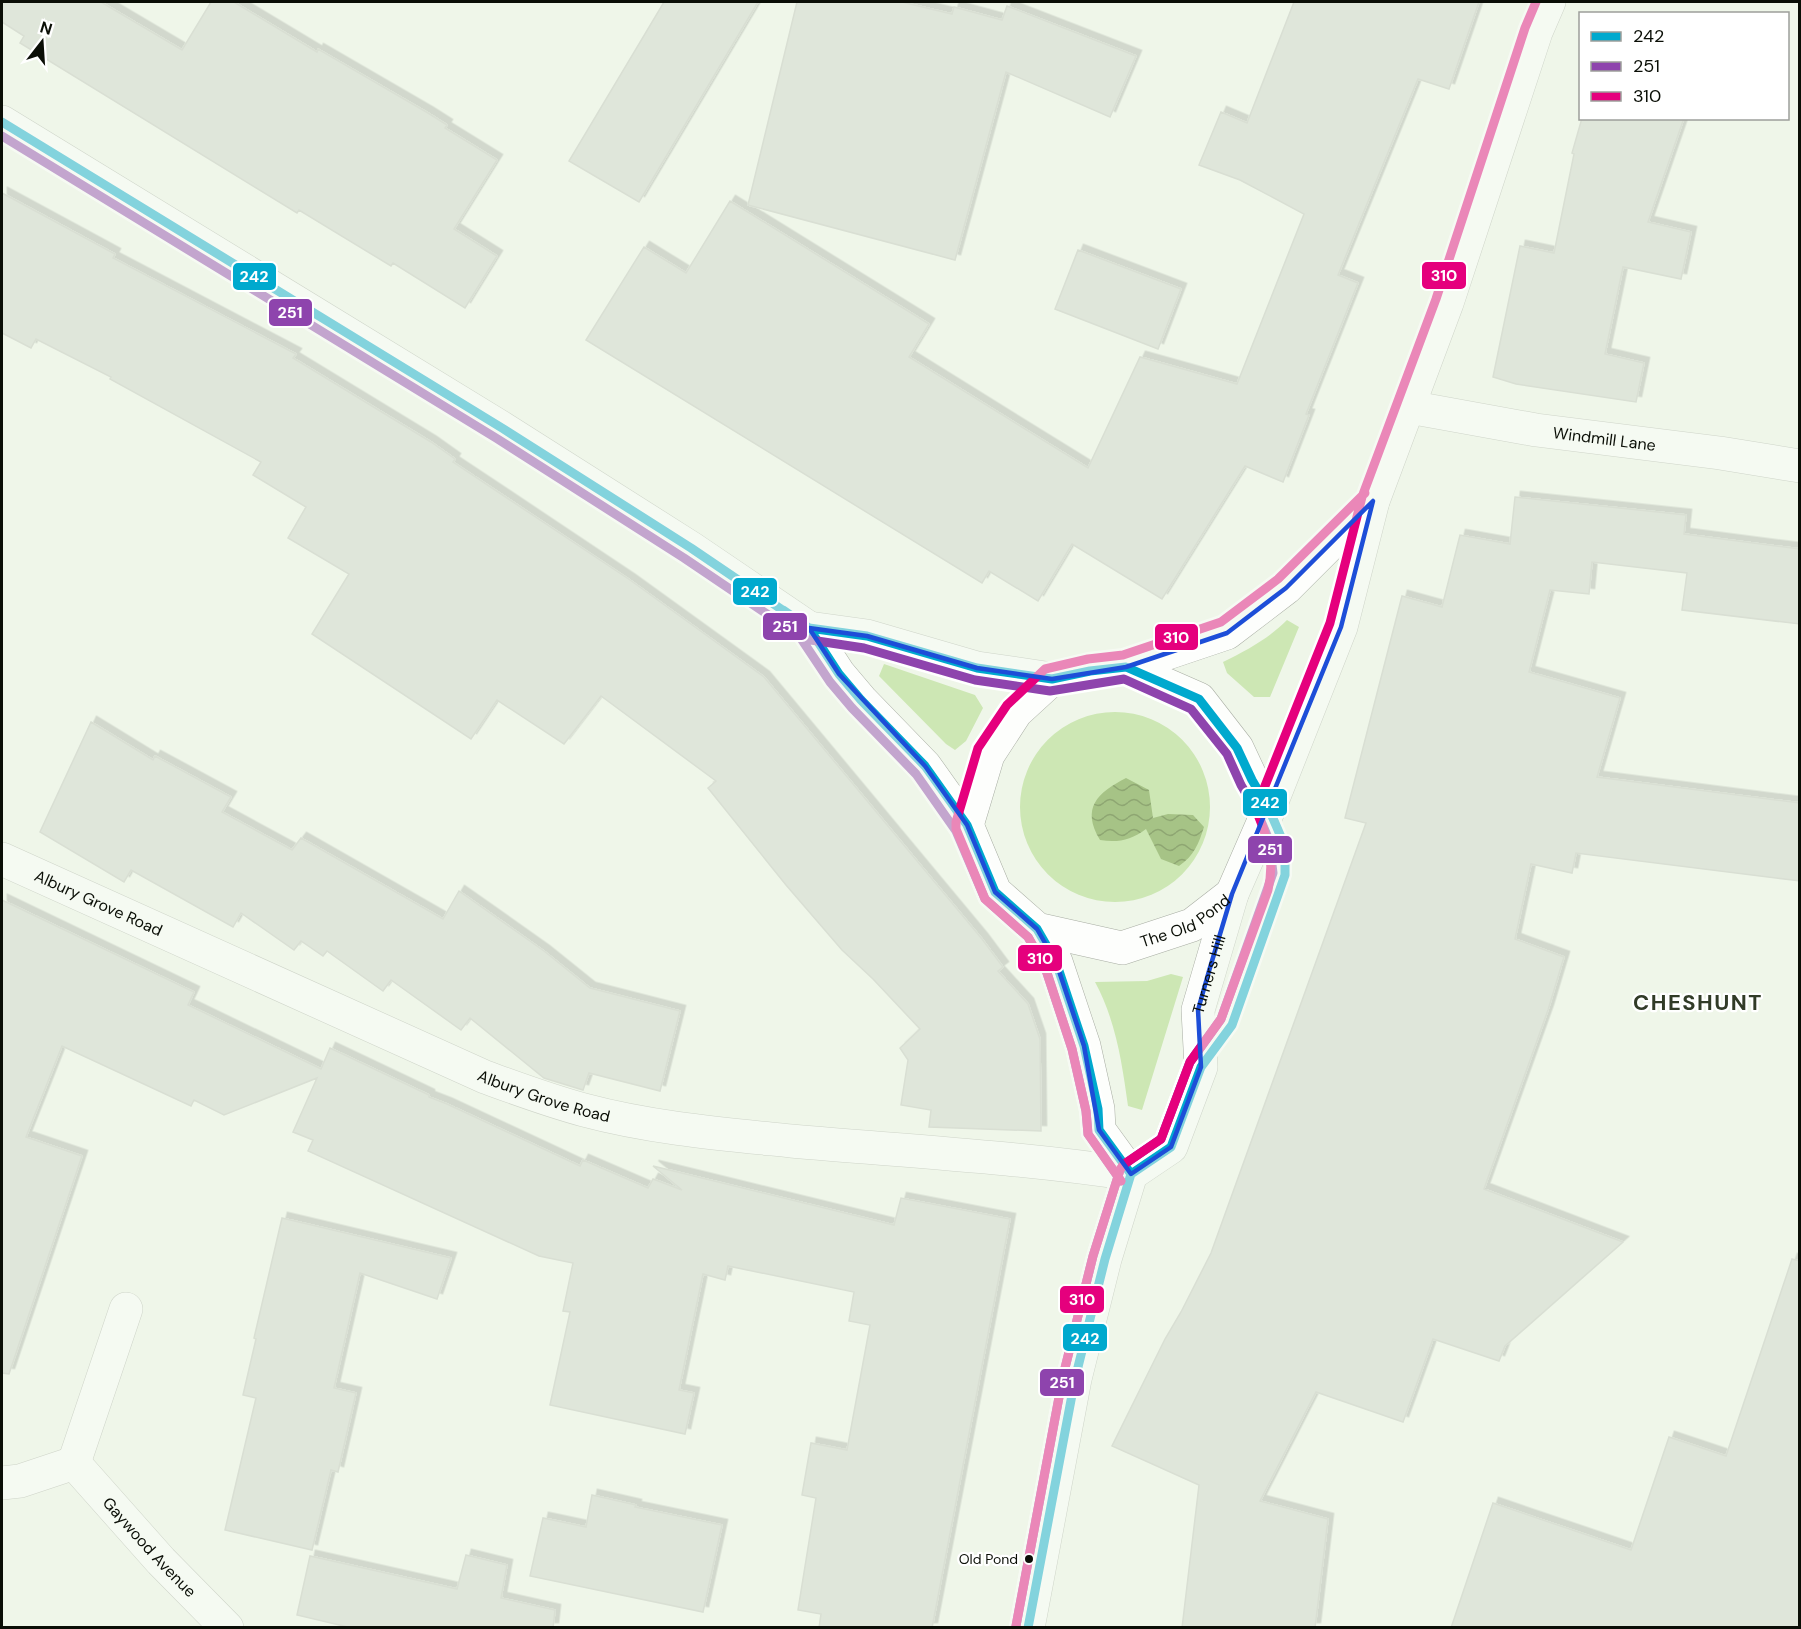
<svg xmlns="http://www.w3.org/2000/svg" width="1801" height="1629" font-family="'DM Sans',sans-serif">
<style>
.green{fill:#cde7b4}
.water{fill:url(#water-waves)}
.building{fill:#cdd2c8;stroke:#bec3b9;stroke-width:1.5;filter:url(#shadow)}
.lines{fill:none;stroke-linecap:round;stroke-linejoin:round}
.minor-casing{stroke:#a8ada3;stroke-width:34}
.secondary-casing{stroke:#a8ada3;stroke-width:34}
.minor{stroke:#fdfefc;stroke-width:33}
.secondary{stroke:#fdfefc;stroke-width:33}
.bus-1-casing{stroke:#fff;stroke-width:14}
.bus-2-casing{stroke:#fff;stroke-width:14}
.bus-3-casing{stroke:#fff;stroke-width:14}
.bus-1{stroke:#00a9ce;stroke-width:9}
.bus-2{stroke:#8e44ad;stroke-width:9}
.bus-3{stroke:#e5007d;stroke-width:9}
.marked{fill:none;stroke:#1d4ed8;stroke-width:4.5;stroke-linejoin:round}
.bus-dot{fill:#0a0e06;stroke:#fff;stroke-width:2}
.labels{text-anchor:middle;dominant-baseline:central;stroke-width:4.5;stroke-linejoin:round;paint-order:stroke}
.bus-label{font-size:14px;fill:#0a0e06;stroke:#fff;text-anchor:end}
.street-label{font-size:16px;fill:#0a0e06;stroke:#fff}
.district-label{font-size:22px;font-weight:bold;letter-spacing:1.5px;fill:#313b27;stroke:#fff}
.line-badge{stroke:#fff;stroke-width:2}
.badge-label{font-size:16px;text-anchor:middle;font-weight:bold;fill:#fff}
</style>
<defs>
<pattern id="water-waves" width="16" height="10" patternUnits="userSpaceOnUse" patternTransform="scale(1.5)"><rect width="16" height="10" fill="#a6c386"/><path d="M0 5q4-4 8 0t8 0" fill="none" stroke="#8ea672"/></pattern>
<filter id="shadow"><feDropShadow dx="5.5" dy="-5.5" stdDeviation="0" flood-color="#0004"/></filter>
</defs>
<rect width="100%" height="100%" fill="#eff6e9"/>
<path class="green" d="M1287,620L1299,627L1270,697H1254L1227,673L1223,662C1247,650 1268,639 1287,620Z
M884,664L975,695L983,708L966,741L955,750L946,744L879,676Z
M1020 807a95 95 0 1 1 190 0a95 95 0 1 1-190 0Z
M1171,974L1183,977L1142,1110L1128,1106C1122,1063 1116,1021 1095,982L1147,981Z"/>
<path class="water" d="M1126,778L1149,790L1153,818L1168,814L1193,815L1204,827C1199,843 1194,856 1179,866L1161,859L1146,829C1131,840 1118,843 1100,840C1081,808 1097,793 1126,778Z"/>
<path class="building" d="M2,2H101L182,50L211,2H234L317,52L318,49L428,113L447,125L445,128L497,160L454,229L497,256L465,308L393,263L391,266L299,210L297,213L20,43L24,36L2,22Z
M664,2H758L639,202L569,161Z
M797,2H902L952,14L954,7L1002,20L1007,6L1136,56L1110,117L1006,72L955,260L748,205Z
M1294,2H1479L1449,89L1418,79L1338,275L1358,283L1306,414L1309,415L1283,482L1245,466L1162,599L1072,544L1038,601L989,571L982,583L586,340L644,247L686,273L730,201L929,324L909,357L1088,468L1140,357L1237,384L1304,214L1240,180L1199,165L1221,112L1247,123Z
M1582,118H1684L1648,222L1691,232L1681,279L1623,267L1605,354L1644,363L1636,402L1516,384L1493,377L1520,246L1554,253L1574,154L1572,153Z
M2,193L115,254L113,258L296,354L293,358L431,442L455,459L453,462L630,580L764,677L982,939L1003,967L998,971L1028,1004L1040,1039L1041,1131L929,1127L931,1110L901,1105L908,1060L900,1048L920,1029L873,979L842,950L786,885L708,788L716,781L601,696L564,744L497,700L471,739L312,634L349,574L288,538L306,507L253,475L261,462L110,379L111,377L36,339L31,348L2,333Z
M1078,250L1181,289L1158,349L1055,309Z
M1515,497L1686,515L1684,534L1800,549V624L1682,610L1687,573L1592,562L1589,594L1550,590L1529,672L1620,698L1597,777L1800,803V881L1576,853L1572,873L1531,864L1515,939L1564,957L1548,1010L1484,1189L1623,1242L1505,1346L1499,1361L1433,1339L1403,1422L1316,1392L1260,1501L1328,1519L1315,1628H1182L1199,1485L1112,1446L1165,1339L1181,1312L1211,1253L1366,823L1345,818L1402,596L1442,607L1460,535L1510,544Z
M91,722L153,760L155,756L231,797L222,812L292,850L301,838L443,919L459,891L544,951L590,988L680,1011L660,1091L589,1073L583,1090L544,1078L470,1018L461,1030L391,980L383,991L327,951L323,956L301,941L294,950L241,913L233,927L131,870L124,882L40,832Z
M2,900L194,992L188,1005L321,1069L330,1048L429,1095V1097L447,1104L580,1166L583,1160L648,1188L653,1179L682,1190L653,1166L894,1225L901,1198L1010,1219L932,1628H819L821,1614L798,1610L816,1498L802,1495L811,1443L847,1450L870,1325L849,1321L854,1292L728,1266L725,1280L703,1274L679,1390L694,1393L685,1434L550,1405L570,1312L563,1311L573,1263L539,1256L308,1151L313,1140L293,1132L317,1078L224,1115L194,1100L191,1106L62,1046L26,1137L82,1156L9,1374L2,1373Z
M282,1218L451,1258L437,1299L360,1273L334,1388L356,1393L338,1472L331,1470L312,1550L225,1530L256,1398L243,1395L256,1339L254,1338Z
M1792,1259L1800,1261V1628H1451L1493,1503L1631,1550L1669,1437L1726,1456Z
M592,1495L636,1505L635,1507L722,1525L703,1612L530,1576L543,1518L586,1527Z
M466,1555L507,1565L501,1598L555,1610L553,1628H352L297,1615L310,1556L457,1589Z"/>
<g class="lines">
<g class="minor-casing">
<g id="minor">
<path id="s1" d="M1409,407L1536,430L1720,453L1800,466"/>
<path id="s2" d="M2,859L485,1077C518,1089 550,1101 584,1110C651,1128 722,1134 791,1141C904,1151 1018,1157 1131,1174"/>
<path d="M74,1463L126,1309"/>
<path id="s3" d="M2,1483L20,1481L74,1463L161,1561L227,1628"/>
</g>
</g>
<g class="secondary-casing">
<g id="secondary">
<path id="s4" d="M2,122L502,428L691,548L809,628L839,674L861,700L925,766L967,825L995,892L1037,929L1122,948L1192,925L1232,894"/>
<path d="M809,628L867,636L977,668L1052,679"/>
<path d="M1126,667L1227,633L1286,588L1373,501"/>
<path d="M967,825L988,755L1016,712L1052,679L1090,671L1126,667L1199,699L1237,748L1252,780L1269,809"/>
<path d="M1037,929L1056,962L1084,1046L1098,1109L1099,1130L1131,1174"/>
<path id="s5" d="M1028,1628L1075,1379L1105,1259L1131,1174L1171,1147L1201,1067L1198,1010L1232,894L1269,809L1341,627L1373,501L1447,303L1536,32L1549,2"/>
</g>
</g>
<use href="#minor" class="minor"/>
<use href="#secondary" class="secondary"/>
<g class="bus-1-casing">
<path id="bus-1" d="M2,122L502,428L691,548L809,628L867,636L977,668L1052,679L1090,671L1126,667L1199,699L1237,748L1252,780L1269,809L1281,837L1285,859V875L1232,1025L1201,1067L1171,1147L1131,1174L1105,1259L1075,1379L1028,1628
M783,610L809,628L839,674L861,700L925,766L967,825L995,892L1037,929L1056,962L1084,1046L1098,1109L1099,1130L1131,1174"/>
</g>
<g class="bus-2-casing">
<path id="bus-2" d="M2,136L496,438L684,558L804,639L864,648L975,680L1050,691L1124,679L1191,709L1227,754L1241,785L1258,814L1269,840L1273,873L1221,1019L1190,1062L1161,1139L1123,1165L1120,1170L1093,1256L1063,1376L1016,1626
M776,620L800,637L830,682L852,708L916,774L956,831L985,899L1028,937L1045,967L1072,1049L1086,1111L1088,1134L1121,1181"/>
</g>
<g class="bus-3-casing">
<path id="bus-3" d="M1121,1181L1088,1134L1086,1111L1072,1049L1045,967L1028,937L985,899L956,829V822L978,748L1007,705L1045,669L1088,659L1123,655L1221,622L1278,579L1365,493
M1016,1626L1063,1376L1093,1256L1120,1170L1123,1165L1161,1139L1190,1062L1221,1019L1268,890C1275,861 1268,839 1257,812V806L1330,623L1362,497L1436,299L1525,28L1536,2"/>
</g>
<use href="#bus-1" class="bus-1"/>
<use href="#bus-2" class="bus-2"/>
<use href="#bus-3" class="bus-3"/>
</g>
<path d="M0 0H1801V1629H0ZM1373,501L1341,627L1232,894L1209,971L1198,1010L1201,1067L1171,1147L1131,1174L1099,1130L1084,1046L1056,962L1037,929L995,892L967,825L925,766L839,674L809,628L867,636L977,668L1052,679L1126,667L1227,633L1286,588Z" fill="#eff6e9" fill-opacity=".55" fill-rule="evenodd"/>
<path class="marked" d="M1373,501L1341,627L1232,894L1209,971L1198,1010L1201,1067L1171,1147L1131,1174L1099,1130L1084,1046L1056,962L1037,929L995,892L967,825L925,766L839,674L809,628L867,636L977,668L1052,679L1126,667L1227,633L1286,588Z"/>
<circle class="bus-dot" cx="1029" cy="1559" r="5"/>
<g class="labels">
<g class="bus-label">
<text x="1018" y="1559">Old Pond</text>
</g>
<g class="street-label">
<text stroke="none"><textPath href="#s1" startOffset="198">Windmill Lane</textPath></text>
<text stroke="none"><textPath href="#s2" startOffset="106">Albury Grove Road</textPath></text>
<text stroke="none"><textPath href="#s4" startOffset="1491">The Old Pond</textPath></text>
<text stroke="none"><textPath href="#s5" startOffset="694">Turners Hill</textPath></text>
<text stroke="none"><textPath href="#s2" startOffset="592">Albury Grove Road</textPath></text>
<text stroke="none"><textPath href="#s3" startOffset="188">Gaywood Avenue</textPath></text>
</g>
<g class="district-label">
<text x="1698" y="1002">CHESHUNT</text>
</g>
</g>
<g class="line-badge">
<rect x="1421" y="261" width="46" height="29" rx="6" fill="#e5007d"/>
<rect x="232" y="262" width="45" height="29" rx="6" fill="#00a9ce"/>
<rect x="268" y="298" width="45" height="29" rx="6" fill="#8e44ad"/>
<rect x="732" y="577" width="46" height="29" rx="6" fill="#00a9ce"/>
<rect x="762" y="612" width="46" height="29" rx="6" fill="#8e44ad"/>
<rect x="1154" y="623" width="45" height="28" rx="6" fill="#e5007d"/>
<rect x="1242" y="788" width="46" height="29" rx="6" fill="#00a9ce"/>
<rect x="1247" y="835" width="46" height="29" rx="6" fill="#8e44ad"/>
<rect x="1017" y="944" width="46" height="28" rx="6" fill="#e5007d"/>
<rect x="1059" y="1285" width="46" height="29" rx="6" fill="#e5007d"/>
<rect x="1062" y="1323" width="46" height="29" rx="6" fill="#00a9ce"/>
<rect x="1039" y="1368" width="46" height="29" rx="6" fill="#8e44ad"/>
</g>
<g class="badge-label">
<text x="1444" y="281">310</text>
<text x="254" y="282">242</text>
<text x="290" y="318">251</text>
<text x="755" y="597">242</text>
<text x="785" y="632">251</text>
<text x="1176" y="643">310</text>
<text x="1265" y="808">242</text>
<text x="1270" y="855">251</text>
<text x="1040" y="964">310</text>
<text x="1082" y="1305">310</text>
<text x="1085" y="1344">242</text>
<text x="1062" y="1388">251</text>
</g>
<rect width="1801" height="1629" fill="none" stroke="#0a0e06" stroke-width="6"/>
<rect x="1579" y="12" width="210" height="108" fill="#ffffff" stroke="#9d9f9b" stroke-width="1.5"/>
<rect x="1591" y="32" width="30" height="9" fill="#00a9ce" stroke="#9d9f9b" stroke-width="1.5"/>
<text x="1633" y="42" font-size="18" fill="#0a0e06">242</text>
<rect x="1591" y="62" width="30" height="9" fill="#8e44ad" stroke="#9d9f9b" stroke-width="1.5"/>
<text x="1633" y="72" font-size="18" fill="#0a0e06">251</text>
<rect x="1591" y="92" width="30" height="9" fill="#e5007d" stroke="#9d9f9b" stroke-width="1.5"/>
<text x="1633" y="102" font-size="18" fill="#0a0e06">310</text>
<g transform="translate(42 42) rotate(17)" stroke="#ffffff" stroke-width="4.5" paint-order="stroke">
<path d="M0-4.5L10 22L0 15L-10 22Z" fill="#0a0e06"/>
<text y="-9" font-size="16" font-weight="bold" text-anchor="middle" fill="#0a0e06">N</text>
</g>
</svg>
